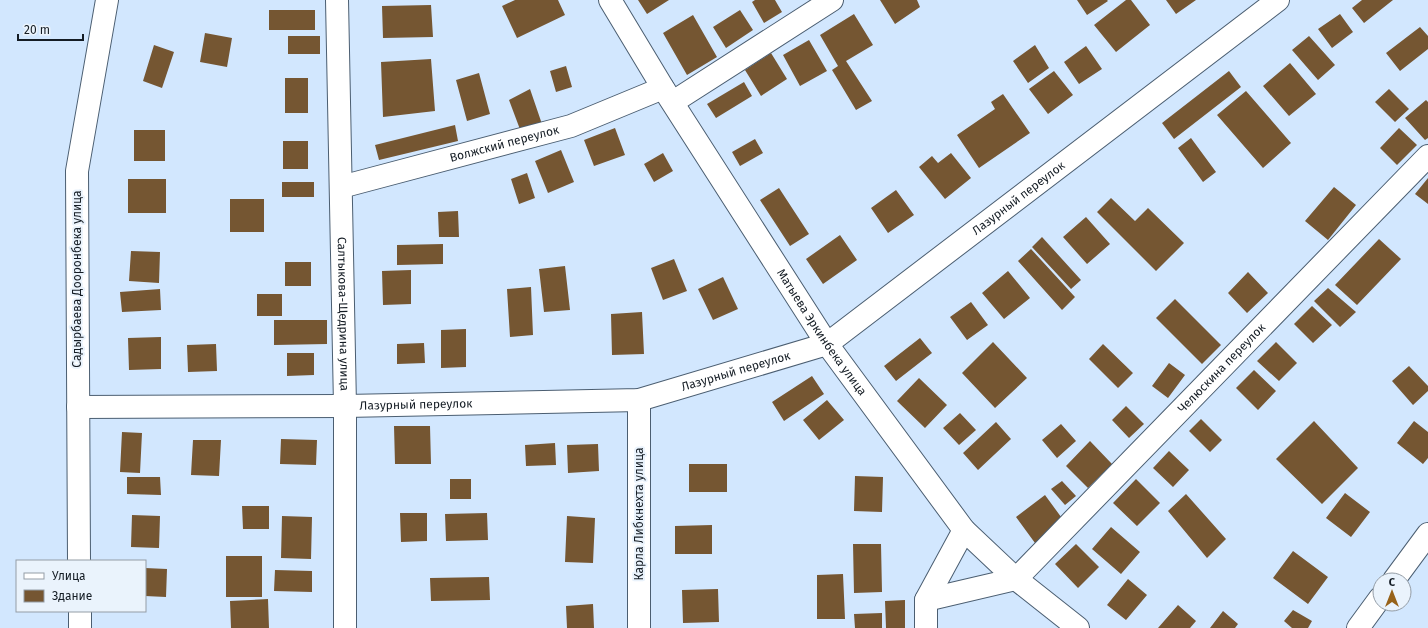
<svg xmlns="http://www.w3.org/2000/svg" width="1428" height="628" font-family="'Fira Sans',sans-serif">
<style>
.building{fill:#755632}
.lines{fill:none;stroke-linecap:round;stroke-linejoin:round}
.minor-casing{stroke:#4b5e71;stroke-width:24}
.secondary-casing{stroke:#4b5e71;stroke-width:24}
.minor{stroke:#fff;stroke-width:22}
.secondary{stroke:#fff;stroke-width:22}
.labels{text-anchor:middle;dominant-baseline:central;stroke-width:4;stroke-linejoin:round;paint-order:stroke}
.street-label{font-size:12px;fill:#141c24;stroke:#eaf3fc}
</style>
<rect width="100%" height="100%" fill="#d2e7fe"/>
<path class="building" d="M515,0H558L565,15L517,38L502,6Z
M638,0H669L647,14Z
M755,0H775L782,12L764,23L752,2Z
M880,0H917L920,7L895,24Z
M1077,0H1107L1108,1L1087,15Z
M1126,0H1131L1150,25L1116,52L1094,25Z
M1166,0H1196L1176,14Z
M1362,0H1393L1364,23L1352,8Z
M431,5L433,37L383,38L382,6Z
M269,10H315V30H269Z
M740,10L753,30L726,48L713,27Z
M854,14L873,45L846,61L872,101L856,110L832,70L838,66L820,35Z
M1340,14L1353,32L1332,48L1318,29Z
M693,15L717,57L687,75L663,33Z
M1420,27L1428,36V49L1400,71L1386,53Z
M205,33L232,38L227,67L200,62Z
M288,36H320V54H288Z
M1309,36L1335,65L1318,80L1292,50Z
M809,40L827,71L800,86L783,55Z
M154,45L174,52L162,88L143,81Z
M1035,45L1049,68L1028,83L1013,61Z
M1086,46L1102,69L1079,84L1064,62Z
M771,53L787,79L761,96L745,70Z
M431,59L435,111L383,117L381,62Z
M1290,63L1316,94L1289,116L1263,86Z
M566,66L572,87L556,92L550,71Z
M1054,71L1073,95L1048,114L1029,89Z
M1229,71L1241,87L1174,139L1162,123Z
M479,73L490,114L467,121L456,80Z
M285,78H308V113H285Z
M744,82L752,96L716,118L707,104Z
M530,89L543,127L521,132L509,100Z
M1389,89L1409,109L1395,122L1375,102Z
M1246,91L1291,143L1263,168L1217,115Z
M1003,94L1030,133L979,168L957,135L995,109L991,102Z
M1426,100L1428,102V138L1425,140L1405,118Z
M455,125L458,141L379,160L375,145Z
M615,128L625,155L594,166L584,140Z
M1399,128L1417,145L1397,165L1380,148Z
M134,130H165V161H134Z
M1191,138L1216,172L1203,182L1178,148Z
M755,139L763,153L740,166L732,152Z
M283,141H308V169H283Z
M561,150L574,182L548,193L535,161Z
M663,153L673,171L654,182L644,164Z
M951,153L971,178L945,199L919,167L932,156L938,163Z
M527,173L535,198L519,204L511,179Z
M1428,178V204L1415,194Z
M128,179H166V213H128Z
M282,182H314V197H282Z
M1334,187L1356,205L1328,240L1305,221Z
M779,188L809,234L790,246L760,200Z
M896,190L914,215L888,233L871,208Z
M1111,198L1135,221L1148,208L1184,243L1156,271L1097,212Z
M230,199H264V232H230Z
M458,211L459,237H439L438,212Z
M1086,217L1110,244L1087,264L1063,237Z
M840,235L857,260L823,284L806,259Z
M1042,237L1081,280L1071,289L1032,247Z
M1379,239L1401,259L1357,305L1335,285Z
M443,244V264L397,265V245Z
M1031,249L1075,297L1062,310L1018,261Z
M131,251L160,252L159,283L129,281Z
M674,259L687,291L663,300L651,268Z
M285,262H311V286H285Z
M565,266L570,310L544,312L539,269Z
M411,270V304L383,305L382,271Z
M1008,271L1030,298L1004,319L982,293Z
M1248,272L1268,293L1247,313L1228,293Z
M723,277L738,309L713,320L698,289Z
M531,287L533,335L510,337L507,289Z
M1328,288L1356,312L1340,327L1314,301Z
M160,289L161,310L122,312L120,292Z
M257,294H282V316H257Z
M1175,299L1221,345L1202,364L1156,318Z
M971,302L988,325L967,340L950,317Z
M1312,306L1332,325L1313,343L1294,324Z
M642,312L644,354L612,355L611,314Z
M274,320H327V344L274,345Z
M466,329V367L441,368V330Z
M161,337V369L129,370L128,338Z
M920,338L932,353L896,381L884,366Z
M993,342L1027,378L995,408L962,373Z
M1276,342L1297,363L1279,381L1257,361Z
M424,343L425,363L397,364V344Z
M216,344L217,371L188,372L187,345Z
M1103,344L1133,373L1118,388L1089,359Z
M287,353H314V375L287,376Z
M1169,363L1185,375L1168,398L1152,386Z
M1409,366L1428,386V391L1413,405L1392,381Z
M1254,370L1276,391L1258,410L1236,388Z
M812,376L824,394L784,421L772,402Z
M919,378L947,405L925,428L897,401Z
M827,400L844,420L819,440L803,420Z
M1126,406L1144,424L1129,438L1112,420Z
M960,413L976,430L959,445L943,428Z
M1201,419L1222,440L1210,452L1189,431Z
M1314,421L1358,468L1322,504L1276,459Z
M1414,421L1428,432V458L1423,464L1397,443Z
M996,422L1011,439L978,470L963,453Z
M1061,424L1076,441L1057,458L1042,440Z
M394,426H430L431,464H395Z
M122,432L142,433L140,473L120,472Z
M281,439L317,440L316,465L280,464Z
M193,440H221L219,476L191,475Z
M1090,441L1112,464L1088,488L1066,466Z
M555,443L556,465L526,466L525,445Z
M598,444L599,471L568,473L567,445Z
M1169,451L1189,470L1173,487L1153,468Z
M689,464H727V492H689Z
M855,476L883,477L882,512L854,511Z
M127,477H160L161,495L127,494Z
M450,479H471V499H450Z
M1136,479L1160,503L1137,526L1113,503Z
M1062,481L1076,496L1065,505L1051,489Z
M1345,493L1370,512L1351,537L1326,518Z
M1186,494L1226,539L1207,558L1168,511Z
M1045,495L1064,521L1035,543L1016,517Z
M242,506H269V529H243Z
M400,513H427V541L401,542Z
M487,513L488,540L446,541L445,514Z
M132,515L160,516L159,548L131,547Z
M282,516L312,517L311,559L281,558Z
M567,516L595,518L593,563L565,562Z
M712,525V554H675V526Z
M1111,527L1140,552L1121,574L1092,549Z
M853,544H881L882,592L854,593Z
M1076,544L1099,567L1078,588L1055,564Z
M1293,551L1328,577L1308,604L1273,578Z
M226,556H262V597H226Z
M145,568L167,569L166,597L145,596Z
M275,570L312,571V592L274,591Z
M843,574L845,619H817V575Z
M489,577L490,600L431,601L430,578Z
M1128,579L1147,595L1126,620L1107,605Z
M718,589L719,622L683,623L682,590Z
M268,599L269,628H231L230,601Z
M905,600V628H886L885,601Z
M593,604L594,628H567L566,606Z
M1178,605L1196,621L1190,628H1158Z
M1293,610L1312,621L1308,628H1292L1284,621Z
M1223,611L1238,624L1235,628H1210Z
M882,613V628H855L854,614Z"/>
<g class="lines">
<g class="minor-casing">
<g id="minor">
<path id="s1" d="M337,0L345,406V628"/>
<path id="s2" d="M610,0L663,88L827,344L964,530L1016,579L1078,628"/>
<path d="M673,102L832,0"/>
<path id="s3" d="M341,187L571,126L663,88"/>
<path d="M639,400V628"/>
<path id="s4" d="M78,407L345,406L639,400L827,344L1278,0"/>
<path d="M1394,580L1428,534"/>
<path id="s5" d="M926,600L1016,579L1428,156"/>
<path d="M926,628V600L964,530"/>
<path d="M1358,628L1380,598"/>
</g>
</g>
<g class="secondary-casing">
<path id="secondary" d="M79,561L77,171L107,0
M80,611V628"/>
</g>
<use href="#minor" class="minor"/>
<use href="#secondary" class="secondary"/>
</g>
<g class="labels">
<g class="street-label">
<text stroke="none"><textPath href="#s3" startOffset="169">Волжский переулок</textPath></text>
<text stroke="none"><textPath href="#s4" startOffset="998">Лазурный переулок</textPath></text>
<text transform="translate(77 279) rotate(-90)">Садырбаева Дооронбека улица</text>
<text stroke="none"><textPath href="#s1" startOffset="314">Салтыкова-Щедрина улица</textPath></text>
<text stroke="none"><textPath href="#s2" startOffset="394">Матыева Эркинбека улица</textPath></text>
<text stroke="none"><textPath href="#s5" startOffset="387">Челюскина переулок</textPath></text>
<text stroke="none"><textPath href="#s4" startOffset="662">Лазурный переулок</textPath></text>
<text stroke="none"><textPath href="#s4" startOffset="338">Лазурный переулок</textPath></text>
<text transform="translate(639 514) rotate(-90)">Карла Либкнехта улица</text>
</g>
</g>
<rect x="16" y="560" width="130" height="52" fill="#eaf3fc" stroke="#949da6"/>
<rect x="24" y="573" width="20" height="6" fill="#ffffff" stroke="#949da6"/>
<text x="52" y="580" font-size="12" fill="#141c24">Улица</text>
<rect x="24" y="590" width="20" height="12" fill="#755632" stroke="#949da6"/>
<text x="52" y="600" font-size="12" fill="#141c24">Здание</text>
<g transform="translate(1392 592)"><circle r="19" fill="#eaf3fc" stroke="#949da6"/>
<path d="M0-3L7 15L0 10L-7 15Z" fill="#976219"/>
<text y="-6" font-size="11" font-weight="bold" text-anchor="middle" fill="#141c24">С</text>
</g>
<path d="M18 34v6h65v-6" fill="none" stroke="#141c24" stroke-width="2"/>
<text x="24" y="34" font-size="12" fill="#141c24" stroke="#eaf3fc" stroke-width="3" paint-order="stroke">20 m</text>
</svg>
